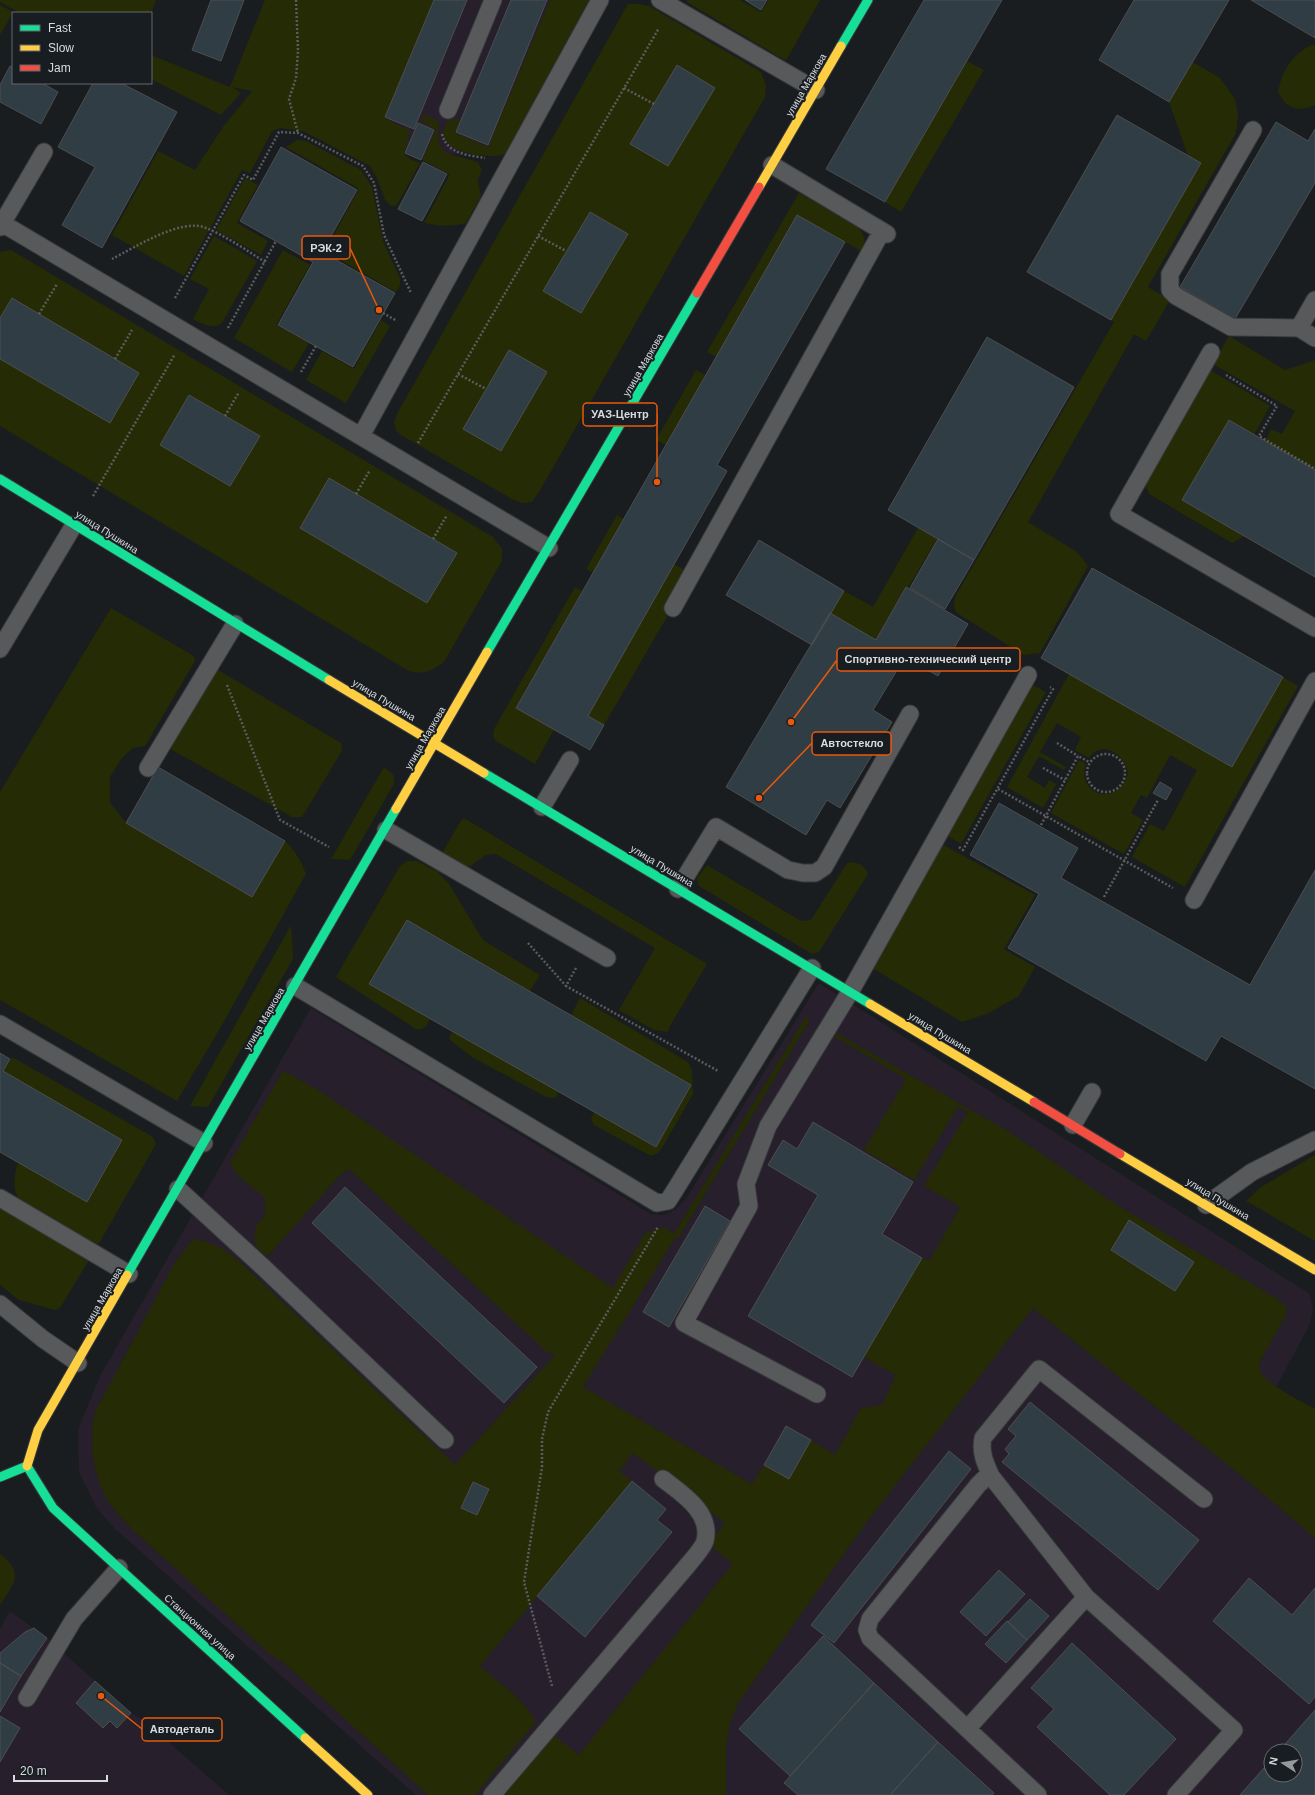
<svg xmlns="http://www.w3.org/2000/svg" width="1315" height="1795" font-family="Helvetica,sans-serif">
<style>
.industrial{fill:#271f2c;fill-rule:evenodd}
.green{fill:#252b04}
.building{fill:#303d44;stroke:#4c4e50}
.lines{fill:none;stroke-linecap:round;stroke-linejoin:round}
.lane-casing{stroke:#37393c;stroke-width:19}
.fast-casing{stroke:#37393c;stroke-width:11}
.slow-casing{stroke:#37393c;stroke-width:11}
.jam-casing{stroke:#37393c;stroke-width:11}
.path{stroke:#5a5c5e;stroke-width:2.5;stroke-dasharray:2 2;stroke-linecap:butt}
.lane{stroke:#57595a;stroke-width:17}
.fast{stroke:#16e098;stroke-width:9}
.slow{stroke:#ffcf43;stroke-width:9}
.jam{stroke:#f24e42;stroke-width:9}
.labels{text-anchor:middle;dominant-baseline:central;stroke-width:4;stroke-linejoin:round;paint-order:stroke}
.street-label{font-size:10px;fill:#d8dbde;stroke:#181d21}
.leader{fill:none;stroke:#e8590c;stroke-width:1.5}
.callout-dot{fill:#e8590c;stroke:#181d21;stroke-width:1.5}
.callout{fill:#181d21;stroke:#e8590c;stroke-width:1.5}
.callout-label{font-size:11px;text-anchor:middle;font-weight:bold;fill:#d8dbde}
</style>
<rect width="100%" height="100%" fill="#1a1d1f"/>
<path class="industrial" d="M432,0H552L491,148L420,160L405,154L382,121Z
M819,983L1310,1294L1313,1311L1308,1328L1274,1391L1315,1422V1795H416L115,1529L96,1507L79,1472L78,1429L100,1376L311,1008L651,1214L664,1215L676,1209L687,1197ZM1271,1751H1295V1775H1271Z
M10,1611L47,1638L131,1713L142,1719L229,1795H0V1629Z"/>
<path class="green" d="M0,0H156L151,13H20L0,2Z
M265,0H434L385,117H383L410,131L404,154L408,158L420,163L397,205L391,206L385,200L377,178L370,166L303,131L280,128L272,131L250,173L242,170L184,276L112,235L158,151L195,170L223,127L252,91L232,87L241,93L221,115L151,79V55L230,87Z
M550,0H589L505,154C492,159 455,154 446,141C440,131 446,117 458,119L460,122L455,132L457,134L488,147Z
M686,0H740L761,12L769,0H820L786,61L687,2Z
M628,4H639L649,6L761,72L766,85L765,97L539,492L532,502L522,503L512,499L401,435L396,430L394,422L398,412Z
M0,5L11,11L12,14L0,35Z
M1311,45H1315V105C1298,113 1286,108 1278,92C1282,71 1291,56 1311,45Z
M967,61L984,70L901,212L885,202Z
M1193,62L1220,78L1235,99L1238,115L1236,133L1148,287L1170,300L1146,341L1134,334L1028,522L1077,552L1088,566L1040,653L1024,655L957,613L954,608L955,597L1114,322L1111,320L1201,163L1188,156L1169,102Z
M423,114L438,121L439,144L446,153L478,162L482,170L478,180L481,196L466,223C451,227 439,226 424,223L450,174L422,160L436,130L422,121Z
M297,140L306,141L361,170L372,187L383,241L400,278V286L396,292L326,252V249L358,191V188L286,147Z
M245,178L258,185L237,223L268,241L261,255L216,230Z
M799,193L859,228C865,236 866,242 863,252L797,215L716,357L707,352Z
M214,236L257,261L222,323C212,330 202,324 193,319L209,289L190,279Z
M11,250L493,537L502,549V561L444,662C431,671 425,675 409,671L0,426V252Z
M283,250L310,265L276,325L309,343L292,372L234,338Z
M381,320L390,326L346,403L306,380L322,351L354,369Z
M1229,336L1285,370L1315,360V470L1265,441L1271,429L1282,434L1295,411L1213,364Z
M696,370L705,375L666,445L656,440Z
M1210,370L1270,406L1254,435L1229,420L1183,500L1244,536L1232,543L1149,494L1145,485Z
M617,515L624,519L593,573L586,569Z
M918,528L937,539L908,588L905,587L876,640L830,613L844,591L873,607Z
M674,564L692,574L604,725L588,716Z
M575,587L582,591L516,707L554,730L535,764L496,741L493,736L494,729Z
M111,608L194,656L195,661L145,746L133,748L122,758L110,777V802L126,823L252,897L285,841C295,851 301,860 306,874L218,1032L177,1101L0,1000V792Z
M215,670H218L341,743L342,751L302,817H292L172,750L170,747Z
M1069,674L1232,767L1283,677L1298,686L1185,887L1132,857L1150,824L1164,831L1197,770L1170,755L1147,798L1141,795L1131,813L1143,820L1124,854L1051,813L1079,760L1086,764C1076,792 1115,810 1128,774C1126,754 1101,739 1089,758L1075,750L1081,737L1057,723L1040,752L1066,767L1064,770L1039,756L1027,777L1045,788L1049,780L1056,784L1043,808L1007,787Z
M1027,682L1046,692L961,844L943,833Z
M384,767L393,774L394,784L350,860L331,859Z
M464,818L707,964L670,1026L668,1032L654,1030L619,1010L655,948L496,854L486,855L466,869L443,856V852L460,822Z
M938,842L1035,895L1004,949L1035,967L1019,996L989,1013L962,1022L869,966Z
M407,861H416L437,871L449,884L483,940L540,975L530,991L408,920L369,984L430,1019L426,1026L422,1029H416L336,977L400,866Z
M852,862C861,864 865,866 868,874L819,952L812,954L699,886L697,878L707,865L801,921L811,920L847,863Z
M291,925L293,959L208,1107L190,1106Z
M580,998L688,1062L692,1070L693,1094L662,1148L658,1153L651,1156L594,1125L591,1119L594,1112L656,1147L691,1085L571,1015Z
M808,1017L810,1020L679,1237L675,1238L583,1387L752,1484L764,1465L789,1478L811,1440L835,1455L861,1408L882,1405L896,1375L864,1357L922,1258L929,1261L960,1207L924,1186L968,1112L958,1106L914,1180L864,1150L906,1079L829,1033L831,1030L1006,1130L1120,1207L1281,1301L1286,1307L1287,1314L1260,1361C1259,1367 1259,1371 1263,1375C1275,1389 1299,1400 1315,1409V1538L1261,1492L1033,1308L866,1523L738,1703L730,1723L726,1748V1795H504L555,1736L579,1755L733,1564L709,1544L725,1523L633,1453L619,1471L632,1481L480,1666C500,1684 523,1698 536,1722L475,1795H428L283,1662L272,1656L134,1531C124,1520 113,1510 106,1497C92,1471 89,1440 95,1412L174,1264L193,1239C223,1244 233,1256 255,1276L455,1465L555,1355L546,1351L349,1169L340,1175L268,1256L259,1250L254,1240L256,1226L265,1215L264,1197L239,1177L230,1163L283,1071L318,1090L613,1288L646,1232L665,1227L674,1234L805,1018Z
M452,1031L559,1092L555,1098L546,1097L472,1057L449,1039Z
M12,1057L153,1137L156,1144L98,1245L19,1200C12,1186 14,1177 18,1162L87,1202L122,1140L3,1071Z
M1315,1155V1241L1246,1201L1261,1187Z
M0,1207L89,1260L60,1308L55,1310L19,1300L0,1285Z
M0,1554C25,1573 14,1584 0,1605Z"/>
<path class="building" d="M211,0H244L221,61L192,50Z
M434,0H467L414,129L385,117Z
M511,0H547L488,145L456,132Z
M745,0H767L761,10Z
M924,0H1002L885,202L826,169Z
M1134,0H1229L1169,102L1099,60Z
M1251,0H1315V38Z
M677,65L715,88L668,166L630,144Z
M10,66L13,67V83H42L58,92L41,124L0,102V85Z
M93,83H121L177,112L102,248L62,225L95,167L58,147Z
M1117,115L1201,163L1111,320L1027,272Z
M1276,122L1308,141L1315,129V183L1235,319L1180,287Z
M418,123L434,130L421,160L405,153Z
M281,147L357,190L322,252L395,293L353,367L278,325L313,262L240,221Z
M423,162L447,174L422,221L398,209Z
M590,212L628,234L581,313L543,291Z
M797,215L845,242L717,465L727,471L588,716L604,725L590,750L516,708Z
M12,298L139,373L110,423L0,359V318Z
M987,337L1074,387L974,560L888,510Z
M509,350L547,372L501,451L463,429Z
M189,395L260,436L230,486L160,445Z
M1229,420L1315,470V577L1182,500Z
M329,478L457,553L427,603L300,528Z
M938,539L974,560L945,609L910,588Z
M759,540L844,591L812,645L726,595Z
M1092,568L1283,677L1232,767L1041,658Z
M906,587L968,624L938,676L905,657L873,710L892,722L840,808L827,800L806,835L726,787L830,613L876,640Z
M158,767L285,841L252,897L126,823Z
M1160,782L1172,789L1166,800L1153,793Z
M999,803L1078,848L1061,878L1250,985L1315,870V1089L1221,1036L1206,1061L1008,948L1039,894L970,855Z
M407,920L691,1085L656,1147L369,984Z
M0,1053L10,1059L3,1071L122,1140L87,1202L0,1152Z
M813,1122L913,1182L882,1234L922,1258L852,1377L748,1316L818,1195L768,1165L783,1140L797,1149Z
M345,1187L537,1367L504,1403L312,1223Z
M705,1206L730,1221L669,1327L643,1312Z
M1129,1220L1194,1262L1175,1291L1111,1250Z
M1030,1402L1199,1540L1158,1590L1002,1462L1009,1454L1005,1449L1016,1436L1008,1429Z
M786,1426L811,1440L789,1479L764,1465Z
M949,1451L971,1469L834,1643L811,1625Z
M632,1481L666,1509L657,1520L672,1532L585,1637L537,1596Z
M473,1482L489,1489L477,1515L461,1508Z
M999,1570L1025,1594L986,1636L960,1612Z
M1249,1578L1292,1615L1315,1588V1697L1309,1704L1213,1621Z
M1030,1599L1049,1616L1027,1640L1008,1622Z
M1007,1621L1027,1640L1006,1663L985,1644Z
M34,1628L47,1638L21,1676L0,1663V1653L25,1632Z
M823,1636L874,1683L790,1776L739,1729Z
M1072,1643L1176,1739L1124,1795H1110L1037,1727L1054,1709L1031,1688Z
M0,1663L21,1676L0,1712Z
M95,1681L131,1713L117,1728L110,1721L103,1728L76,1703Z
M874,1683L938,1742L890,1795H798L784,1783Z
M1315,1710V1795H1240L1271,1760V1775H1295V1751H1279Z
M0,1716L20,1728L0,1762Z
M938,1742L994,1793L992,1795H890Z"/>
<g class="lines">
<g class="lane-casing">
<path id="lane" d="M660,0L816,90
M448,110L493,0
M1253,130L1170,274V290L1176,296L1231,327L1299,328
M772,165L887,234
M0,222L549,548
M0,227L44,152
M1315,300L1299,328L1315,338
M1211,352L1119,514L1315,628
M361,436L600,0
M673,608L882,231
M0,649L74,525
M148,768L235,624
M542,807L570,760
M386,830L607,958
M678,889L716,827L788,870L803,873H815L824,867L910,714
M1194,900L1315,681
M295,986L657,1203L668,1201L675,1190L812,968
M0,1024L204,1143
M1073,1125L1092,1092
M178,1189L263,1267L445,1440
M0,1198L129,1274
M1206,1205L1252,1172L1315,1140
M0,1304L43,1339L78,1363
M817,1394L684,1323L749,1206L746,1184L768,1126L850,992L1028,675
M991,1476L984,1479L978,1485L870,1619L867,1630L870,1638L1038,1795
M27,1698L74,1619L119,1568
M967,1729L1086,1597
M492,1795L687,1566C691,1561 703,1548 705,1541C712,1512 682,1494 663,1479
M1176,1795L1234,1730L1086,1597L991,1476C985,1463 980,1452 983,1438L1039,1369L1204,1499"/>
</g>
<g class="fast-casing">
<path id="fast" d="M841,46L868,0
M0,479L329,680
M487,652L697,293
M484,773L870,1004
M127,1275L396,809
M27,1466L53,1508L305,1738
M0,1477L27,1466"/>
</g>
<g class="slow-casing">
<path id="slow" d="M759,187L841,46
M329,680L484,773
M396,809L487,652
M870,1004L1034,1102
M1120,1154L1315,1270
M27,1466L38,1430L127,1275
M305,1738L368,1795"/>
</g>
<g class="jam-casing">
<path id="jam" d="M697,293L759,187
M1034,1102L1120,1154"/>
</g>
<path class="path" d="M296,0L298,51L296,78L289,99L298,133
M624,88L654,104
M442,134C447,154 468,155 485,158
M538,236L566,251
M112,259C134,248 182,217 206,228C226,236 246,250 265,262
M175,298L244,175L253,180L279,132L298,133L363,166L374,183L384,235L411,293
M383,313L397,321
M39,314L57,284
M228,328L276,241
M115,359L132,330
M301,372L316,346
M458,374L486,389
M1226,375L1277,406L1259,436L1315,469
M225,416L239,392
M418,443L659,28
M356,494L370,470
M93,496L175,354
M433,539L447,515
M227,685L280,820L329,847
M1057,743L1078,756
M1087 773a19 19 0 1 1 38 0a19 19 0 1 1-38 0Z
M1043,768L1065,780
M998,789L1173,888
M1041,825L1078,756L1089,762
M959,847L963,850L1053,689L1050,687
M1104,897L1158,800
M528,943L566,986
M576,968L566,986L718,1071
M552,1686L524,1582L542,1467V1439L548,1412L658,1227"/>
<use href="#lane" class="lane"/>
<use href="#fast" class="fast"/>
<use href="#slow" class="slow"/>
<use href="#jam" class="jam"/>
</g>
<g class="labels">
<g class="street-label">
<text transform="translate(806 85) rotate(-60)">улица Маркова</text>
<text transform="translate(643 365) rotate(-60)">улица Маркова</text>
<text transform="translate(107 532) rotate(32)">улица Пушкина</text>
<text transform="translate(384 700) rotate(31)">улица Пушкина</text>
<text transform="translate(425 738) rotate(-60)">улица Маркова</text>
<text transform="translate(662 866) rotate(31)">улица Пушкина</text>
<text transform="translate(264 1019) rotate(-60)">улица Маркова</text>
<text transform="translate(940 1033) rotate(31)">улица Пушкина</text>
<text transform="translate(1218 1199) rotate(31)">улица Пушкина</text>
<text transform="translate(102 1299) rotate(-60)">улица Маркова</text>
<text transform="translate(200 1627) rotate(42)">Станционная улица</text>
</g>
</g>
<path class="leader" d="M379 310L350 248M657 482L657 414M791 722L837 660M759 798L812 743M101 1696L142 1729"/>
<g class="callout-dot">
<circle cx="379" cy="310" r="4"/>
<circle cx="657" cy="482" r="4"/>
<circle cx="791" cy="722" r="4"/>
<circle cx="759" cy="798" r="4"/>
<circle cx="101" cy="1696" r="4"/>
</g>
<g class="callout">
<rect x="302" y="236" width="48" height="23" rx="4"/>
<rect x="583" y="403" width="74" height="23" rx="4"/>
<rect x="837" y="648" width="183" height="23" rx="4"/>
<rect x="812" y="732" width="79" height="23" rx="4"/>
<rect x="142" y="1718" width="80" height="23" rx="4"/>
</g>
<g class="callout-label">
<text x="326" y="252">РЭК-2</text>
<text x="620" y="418">УАЗ-Центр</text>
<text x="928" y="663">Спортивно-технический центр</text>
<text x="852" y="747">Автостекло</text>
<text x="182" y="1733">Автодеталь</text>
</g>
<rect x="12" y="12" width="140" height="72" fill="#181d21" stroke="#65696d"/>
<rect x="20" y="25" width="20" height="6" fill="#16e098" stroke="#65696d"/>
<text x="48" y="32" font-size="12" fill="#d8dbde">Fast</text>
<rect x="20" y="45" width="20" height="6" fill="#ffcf43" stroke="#65696d"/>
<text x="48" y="52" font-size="12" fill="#d8dbde">Slow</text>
<rect x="20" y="65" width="20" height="6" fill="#f24e42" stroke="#65696d"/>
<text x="48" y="72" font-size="12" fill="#d8dbde">Jam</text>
<g transform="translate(1283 1763) rotate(282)"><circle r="19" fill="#181d21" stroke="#65696d"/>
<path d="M0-3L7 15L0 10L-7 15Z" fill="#96989b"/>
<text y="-6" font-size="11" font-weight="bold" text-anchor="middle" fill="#d8dbde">N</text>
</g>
<path d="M14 1775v6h93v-6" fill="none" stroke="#d8dbde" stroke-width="2"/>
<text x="20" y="1775" font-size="12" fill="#d8dbde" stroke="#181d21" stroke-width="3" paint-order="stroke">20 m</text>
</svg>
